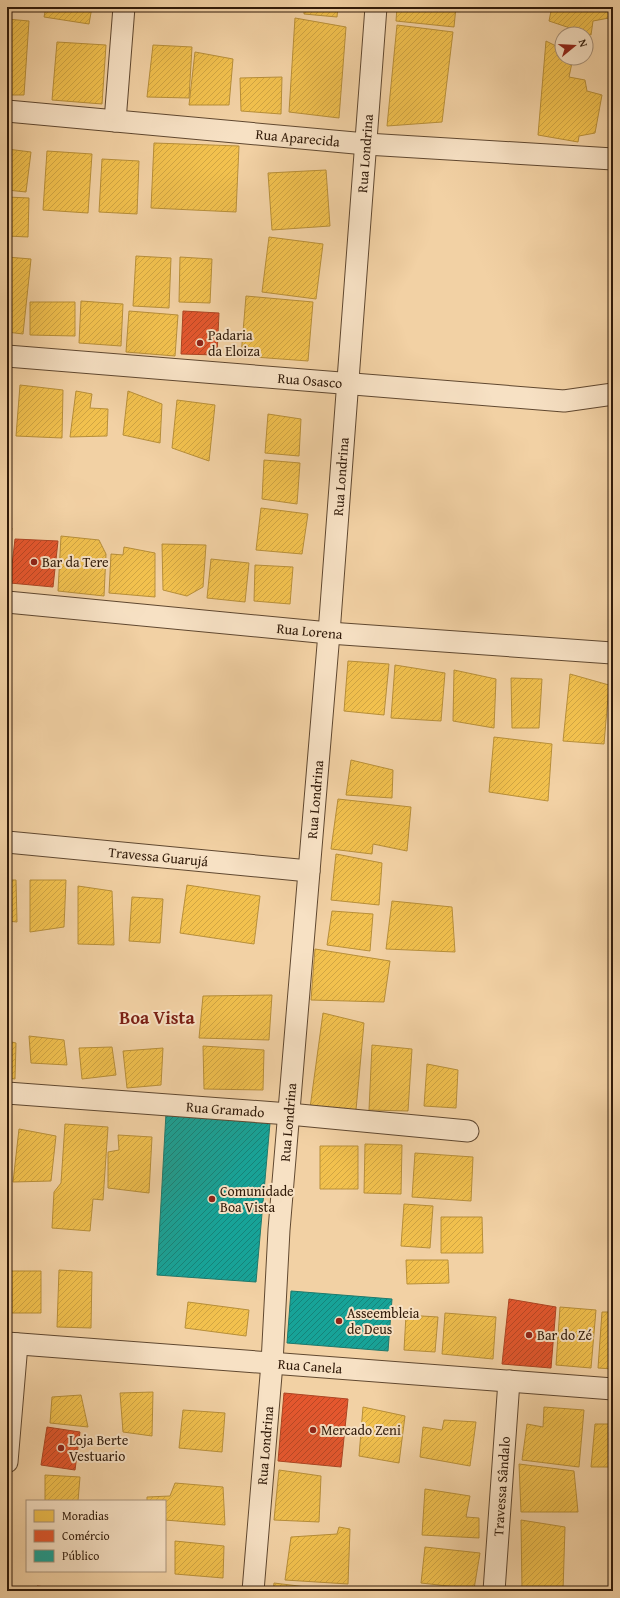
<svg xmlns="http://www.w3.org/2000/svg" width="620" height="1598" font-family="'Gentium Book Plus',serif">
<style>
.homes{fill:url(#homes-hatch);stroke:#b88f39}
.shops{fill:url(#shops-hatch);stroke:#ae4523}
.public{fill:url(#public-hatch);stroke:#1e7a6d}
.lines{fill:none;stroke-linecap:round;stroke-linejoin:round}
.street-casing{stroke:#604830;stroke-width:23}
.street{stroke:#f7e1c4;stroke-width:21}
.poi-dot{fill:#8f2418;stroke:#f7e1c4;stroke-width:1.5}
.labels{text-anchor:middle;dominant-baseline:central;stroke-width:4;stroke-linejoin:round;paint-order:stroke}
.street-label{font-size:14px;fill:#301a09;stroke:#f7e1c4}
.poi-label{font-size:14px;fill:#301a09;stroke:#f7e1c4;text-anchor:start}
.district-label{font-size:18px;font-weight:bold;fill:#7a1f14;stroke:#f7e1c4}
</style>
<defs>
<pattern id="homes-hatch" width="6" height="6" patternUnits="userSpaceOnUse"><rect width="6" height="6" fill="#f2c14e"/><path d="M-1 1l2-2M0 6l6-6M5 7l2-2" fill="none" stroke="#d0a543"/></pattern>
<pattern id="shops-hatch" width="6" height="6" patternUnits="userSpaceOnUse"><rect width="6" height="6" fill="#e4572e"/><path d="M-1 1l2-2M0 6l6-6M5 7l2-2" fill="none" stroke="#b94725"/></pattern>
<pattern id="public-hatch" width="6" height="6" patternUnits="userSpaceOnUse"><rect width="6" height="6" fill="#17a398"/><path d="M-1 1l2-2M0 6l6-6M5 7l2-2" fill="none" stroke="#15847a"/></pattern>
</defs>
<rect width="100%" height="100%" fill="#f2d1a4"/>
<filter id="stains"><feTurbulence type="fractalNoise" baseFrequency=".005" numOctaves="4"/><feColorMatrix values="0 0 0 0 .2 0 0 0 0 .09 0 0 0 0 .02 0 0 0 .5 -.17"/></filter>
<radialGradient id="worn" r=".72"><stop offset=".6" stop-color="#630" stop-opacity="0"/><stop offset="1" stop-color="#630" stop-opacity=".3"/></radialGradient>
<path class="homes" d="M46,7H92L89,24L44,17Z
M304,7H338L337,17L304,14Z
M397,7H456L454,27L396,21Z
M538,7H607L609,18L593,21L591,35L549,21L551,11Z
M295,18L346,27L339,118L289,112Z
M7,19L29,21L24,95H7Z
M397,25L453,32L442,122L387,126Z
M546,41L562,49V58H573L569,77L585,80L587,91L602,95L595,133L579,136L578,142L538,135Z
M57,42L106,45L102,104L52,100Z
M153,45L192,47L189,98L147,97Z
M195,52L233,59L229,105H189Z
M282,77L281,114L241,111L240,78Z
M154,143L239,146L236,212L151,208Z
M7,149L31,152L26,192L7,190Z
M47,151L92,154L88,213L43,210Z
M102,159L139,161L137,214L99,212Z
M326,170L330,226L272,230L268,173Z
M7,197L29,198L28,237L7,236Z
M269,237L323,244L316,299L262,292Z
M136,256L171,258L169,308L133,306Z
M7,257L31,259L23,334L7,332Z
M180,257L212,259L210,303L179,302Z
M246,296L313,302L308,361L241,356Z
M81,301L123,304L121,346L79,343Z
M30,302H75V336L30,335Z
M129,311L178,315L175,356L126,352Z
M7,381L11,382L7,419Z
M20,385L63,390L62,438L16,436Z
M76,391L92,394L90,408L108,409L107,436L70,437Z
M128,391L162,404L160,443L123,435Z
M177,400L215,405L209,461L172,448Z
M268,414L301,419L299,456L265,453Z
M264,460L300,463L297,504L262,499Z
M261,508L308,514L302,554L256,550Z
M7,527L12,528L7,560Z
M61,536L99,540L106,554L104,596L58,591Z
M162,544L206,545L203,587L187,596L163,590Z
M124,547L155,553V597L109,593L111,554L123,555Z
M211,559L249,563L245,602L207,598Z
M255,565L293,567L290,604L254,601Z
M348,661L389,664L384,715L344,711Z
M395,665L445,673L441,721L391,718Z
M454,670L496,679L494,728L453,721Z
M570,674L609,685L604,744L563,741Z
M511,678L542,679L539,728H512Z
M494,737L552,744L548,801L489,792Z
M351,760L393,770L392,798L346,795Z
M338,799L411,807L407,851L373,844L372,854L331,849Z
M336,854L382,863L379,905L331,900Z
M7,880H16L17,922L7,921Z
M30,880H66L64,927L30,932Z
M187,885L260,896L254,944L180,933Z
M78,886L112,891L114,945L78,944Z
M132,897L163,899L160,943L129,941Z
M392,901L452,907L455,952L386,949Z
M332,911L373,914L370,951L327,945Z
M315,949L390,961L384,1002L311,1000Z
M272,995L269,1040L199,1038L203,996Z
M323,1013L364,1023L356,1110L310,1108Z
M29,1036L64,1040L67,1065L31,1063Z
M7,1041L16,1043L15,1079L7,1078Z
M372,1045L412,1049L408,1111L369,1110Z
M203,1046L264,1050L263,1090L204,1089Z
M112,1047L116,1075L82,1079L79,1048Z
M163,1048L161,1085L127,1088L123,1051Z
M427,1064L458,1070L456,1108L424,1106Z
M65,1124L108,1127L103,1200L93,1199L90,1231L52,1228L54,1192L61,1183Z
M19,1129L56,1136L51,1181L13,1182Z
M7,1133H11L8,1175L9,1224H7Z
M118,1135L152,1137L149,1193L108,1188V1152L119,1150Z
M365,1144L402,1145L401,1194L364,1193Z
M320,1146H358V1189H320Z
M415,1153L473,1157L471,1201L412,1197Z
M404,1204L433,1206L430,1248L401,1246Z
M441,1217H482L483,1253H441Z
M406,1260H448L449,1283L407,1284Z
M59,1270L92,1272L91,1328L57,1327Z
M7,1271H41V1313H7Z
M188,1302L249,1310L246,1336L185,1328Z
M560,1307L596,1310L591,1368L556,1365Z
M602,1312H613V1369L598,1368Z
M445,1313L496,1317L493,1359L442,1354Z
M406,1315L438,1317L435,1352L404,1350Z
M153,1392L152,1436L123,1432L120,1393Z
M81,1395L88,1427L50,1423L52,1397Z
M363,1407L405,1416L399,1463L359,1456Z
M544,1407L584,1410L579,1467L522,1460L527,1424L543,1427Z
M183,1410L225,1413L222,1452L179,1448Z
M444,1420L476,1422L470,1466L420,1457L423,1427L442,1430Z
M595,1424H613V1467H591Z
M519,1464L574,1471L578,1512H521Z
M279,1470L321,1476L319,1522L274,1520Z
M45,1475L80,1477L78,1501H45Z
M175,1483L223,1487L225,1525L165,1520V1501H147V1497L170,1496Z
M425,1489L470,1496L466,1517L479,1518V1538L422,1535Z
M521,1520L565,1527L563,1591H522Z
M339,1527L350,1529L348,1584L285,1580L291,1537L337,1534Z
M175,1541L224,1546L223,1578L175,1574Z
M425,1547L480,1553L474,1589L421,1583Z
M274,1583L331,1590V1591H273Z"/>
<path class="shops" d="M183,311L219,313L217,355L181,354Z
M15,539L58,541L53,587L10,583Z
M509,1299L556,1307L551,1368L502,1364Z
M284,1393L348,1399L341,1467L278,1461Z
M47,1427L80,1432L75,1470L41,1465Z
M37,1586L73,1590V1591H36Z"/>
<path class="public" d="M166,1113L270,1123L256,1282L157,1275Z
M291,1291L392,1299L388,1351L287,1343Z"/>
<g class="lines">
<g class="street-casing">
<g id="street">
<path id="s1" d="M7,111L366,144L613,159"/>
<path d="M115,121L124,7"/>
<path id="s2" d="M7,356L564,401L613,394"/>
<path id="s3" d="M7,602L329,633L612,653"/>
<path id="s4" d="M7,842L309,871"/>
<path id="s5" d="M7,1093L289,1114L468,1131"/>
<path id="s6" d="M7,1343L613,1389"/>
<path d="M7,1462L17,1344"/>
<path id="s7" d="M253,1591L272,1363L279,1230L329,633L376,7"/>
<path id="s8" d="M494,1591L509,1381"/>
</g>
</g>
<use href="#street" class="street"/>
</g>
<g class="poi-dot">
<circle cx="200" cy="343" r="4"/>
<circle cx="34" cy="562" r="4"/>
<circle cx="212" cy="1199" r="4"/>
<circle cx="339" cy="1321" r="4"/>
<circle cx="529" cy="1335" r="4"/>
<circle cx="313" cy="1430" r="4"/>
<circle cx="61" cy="1448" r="4"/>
</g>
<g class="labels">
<g class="street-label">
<text stroke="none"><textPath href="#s1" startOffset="292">Rua Aparecida</textPath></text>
<text stroke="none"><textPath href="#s7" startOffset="1442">Rua Londrina</textPath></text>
<text stroke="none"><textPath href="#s2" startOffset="304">Rua Osasco</textPath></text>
<text stroke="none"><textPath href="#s7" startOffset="1118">Rua Londrina</textPath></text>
<text stroke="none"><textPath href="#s3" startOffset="304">Rua Lorena</textPath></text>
<text stroke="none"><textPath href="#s7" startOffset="794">Rua Londrina</textPath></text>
<text stroke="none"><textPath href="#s4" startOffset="152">Travessa Guarujá</textPath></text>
<text stroke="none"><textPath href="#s5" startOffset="219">Rua Gramado</textPath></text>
<text stroke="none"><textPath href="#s7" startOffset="470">Rua Londrina</textPath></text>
<text stroke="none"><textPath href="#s6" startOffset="304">Rua Canela</textPath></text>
<text stroke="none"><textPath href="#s7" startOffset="146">Rua Londrina</textPath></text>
<text stroke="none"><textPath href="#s8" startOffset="105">Travessa Sândalo</textPath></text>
</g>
<g class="poi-label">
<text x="208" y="335">Padaria<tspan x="208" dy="16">da Eloiza</tspan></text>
<text x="42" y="562">Bar da Tere</text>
<text x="220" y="1191">Comunidade<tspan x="220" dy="16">Boa Vista</tspan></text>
<text x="347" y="1313">Asseembleia<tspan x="347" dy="16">de Deus</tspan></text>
<text x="537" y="1335">Bar do Zé</text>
<text x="321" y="1430">Mercado Zeni</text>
<text x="69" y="1440">Loja Berte<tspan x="69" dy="16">Vestuario</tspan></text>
</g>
<g class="district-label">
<text x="157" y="1017">Boa Vista</text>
</g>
</g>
<rect width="620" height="1598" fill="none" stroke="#f2d1a4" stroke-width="24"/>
<rect x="8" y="8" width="604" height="1582" fill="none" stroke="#301a09" stroke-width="2"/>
<rect x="12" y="12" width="596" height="1574" fill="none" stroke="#301a09"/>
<rect x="26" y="1500" width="140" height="72" fill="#f7e1c4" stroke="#a79179"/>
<rect x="34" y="1510" width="20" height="12" fill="#f2c14e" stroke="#a79179"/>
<text x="62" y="1520" font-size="12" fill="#301a09">Moradias</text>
<rect x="34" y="1530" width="20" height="12" fill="#e4572e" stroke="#a79179"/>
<text x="62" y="1540" font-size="12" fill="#301a09">Comércio</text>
<rect x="34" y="1550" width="20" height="12" fill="#17a398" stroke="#a79179"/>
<text x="62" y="1560" font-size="12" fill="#301a09">Público</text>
<g transform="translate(574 46) rotate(72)"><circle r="19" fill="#f7e1c4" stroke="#a79179"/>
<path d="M0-3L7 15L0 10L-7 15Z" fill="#8f2418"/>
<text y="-6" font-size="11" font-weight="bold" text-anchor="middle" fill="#301a09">N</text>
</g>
<rect width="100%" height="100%" filter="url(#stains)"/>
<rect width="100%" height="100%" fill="url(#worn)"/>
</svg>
